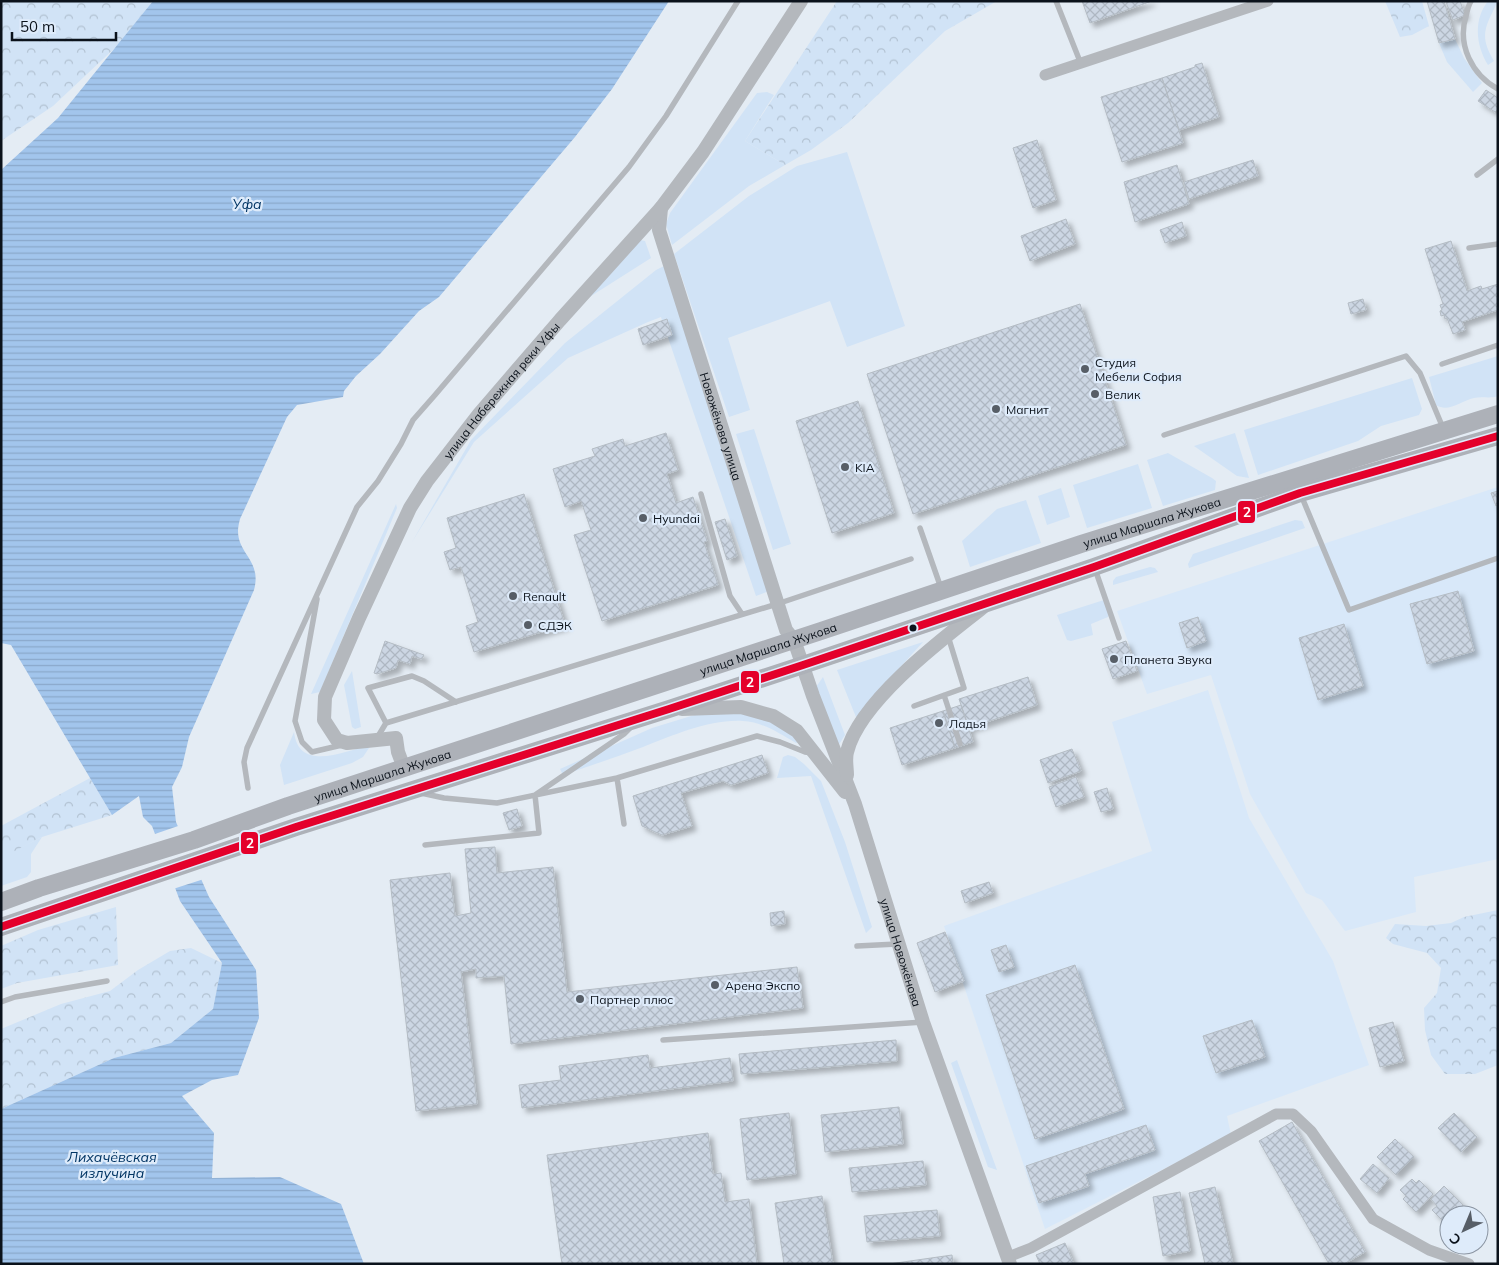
<svg xmlns="http://www.w3.org/2000/svg" width="1499" height="1265" font-family="Mulish,sans-serif">
<style>
.built{fill:#d8e8f9}
.green{fill:#d1e3f6}
.forest{fill:url(#forest-crowns)}
.water{fill:url(#water-rules)}
.pier{fill:#e4ecf4}
.building{fill:url(#building-cross-hatch);stroke:#b4bcc4;filter:url(#shadow)}
.lines{fill:none;stroke-linecap:round;stroke-linejoin:round}
.service{stroke:#b4b8bd;stroke-width:5.5}
.minor{stroke:#b4b8bd;stroke-width:11}
.tertiary{stroke:#b4b8bd;stroke-width:14}
.primary{stroke:#adb1b8;stroke-width:18}
.bus-1-casing{stroke:#deebfa;stroke-width:11}
.bus-1{stroke:#e4002b;stroke-width:8}
.poi-dot{fill:#575e67;stroke:#deebfa;stroke-width:2}
.bus-dot{fill:#0b121b;stroke:#deebfa;stroke-width:2}
.labels{text-anchor:middle;dominant-baseline:central;stroke-width:4.5;stroke-linejoin:round;paint-order:stroke}
.poi-label{font-size:12px;fill:#0b121b;stroke:#deebfa;text-anchor:start}
.street-label{font-size:12px;fill:#0b121b;stroke:#deebfa}
.water-label{font-size:14px;font-style:italic;fill:#003463;stroke:#deebfa}
.line-badge{stroke:#deebfa;stroke-width:2}
.badge-label{font-size:14px;text-anchor:middle;font-weight:bold;fill:#fff}
</style>
<defs>
<pattern id="forest-crowns" width="20" height="18" patternUnits="userSpaceOnUse" patternTransform="scale(1.25)"><rect width="20" height="18" fill="#d1e3f6"/><path d="M2 6a3 3 0 1 1 6 0M12 15a3 3 0 1 1 6 0" fill="none" stroke="#b2c2d2"/></pattern>
<pattern id="water-rules" width="6" height="5" patternUnits="userSpaceOnUse" patternTransform="scale(1.25)"><rect width="6" height="5" fill="#a2c5ec"/><path d="M0 2.5h6" fill="none" stroke="#8aa8ca"/></pattern>
<pattern id="building-cross-hatch" width="8" height="8" patternUnits="userSpaceOnUse" patternTransform="scale(1.25)"><rect width="8" height="8" fill="#ccd6e3"/><path d="M0 0l8 8M0 8l8-8" fill="none" stroke="#aeb7c2"/></pattern>
<filter id="shadow"><feDropShadow dx="4.5" dy="4.5" stdDeviation="2.5" flood-color="#0004"/></filter>
</defs>
<rect width="100%" height="100%" fill="#e4ecf4"/>
<path class="built" d="M1498,487V859L1414,877L1416,912L1345,931L1322,900L1306,893L1250,794L1211,675L1147,694L1117,611Z
M1208,690L1249,818L1333,961L1369,1065L1227,1116L1231,1135L1045,1229L944,926L1152,851L1112,722Z"/>
<path class="green" d="M1488,1H1498C1486,26 1478,35 1494,61L1488,65C1476,46 1473,20 1488,1Z
M1455,39L1464,58L1482,83L1473,92L1447,62L1439,43Z
M767,92L774,95L745,141L785,165L749,186L672,245L666,224L670,213L757,93Z
M847,152L905,326L847,347L830,301L728,338L750,410L729,417L674,254L749,196L797,166Z
M640,240L645,241L651,258L588,298Z
M664,266L769,591L756,596L661,317L648,322L568,358L474,442L412,542L471,440L565,343L656,270Z
M1498,356V396C1490,399 1482,396 1474,398C1461,401 1448,413 1436,405L1429,377Z
M1412,378L1422,409L1419,415L1381,426L1358,441L1258,475L1244,430Z
M754,429L791,544L773,550L736,434Z
M1235,433L1249,478L1237,476L1194,446Z
M1168,453L1212,478L1216,481L1215,490L1163,506L1147,460Z
M1138,464L1152,508L1087,528L1073,485Z
M1061,488L1070,517L1047,525L1038,496Z
M1026,500L1041,543L970,567L962,541L997,509Z
M396,504L397,508L320,692L311,694Z
M1295,520L1302,521L1305,528L1189,568L1188,564L1193,554Z
M1150,567L1155,568L1158,572L1113,585V581L1116,577Z
M1104,600L1109,613L1108,617L1091,624L1093,635L1071,641L1067,640L1057,615Z
M923,642L876,694L858,722L837,670Z
M352,671L361,727L355,729L352,727L344,685Z
M823,677L845,735L838,746L816,687Z
M741,711L774,720L801,741L796,743C780,734 763,722 743,721C710,719 674,735 643,747C616,757 590,766 563,775L560,769L652,728L701,713Z
M294,732C299,773 345,751 371,745L363,757L352,763L284,785L280,765Z
M788,755L795,757L804,764L821,781L845,842L872,927L866,933L811,776L777,778L783,757Z
M42,837L31,854V872L27,877L1,886V857Z
M957,1060L997,1170L988,1167L951,1063Z"/>
<path class="forest" d="M1,1H153L118,45L53,106L1,141Z
M837,1H997L945,31L848,123L811,150L785,165L745,141Z
M1385,1H1422L1429,26L1412,35L1400,37Z
M90,778L112,815L42,837L1,858V826Z
M116,907L118,965L17,983L1,989V946L38,930Z
M1498,910V1065L1475,1074H1445L1431,1055L1425,1030L1424,1008L1437,993L1441,968L1427,953L1393,944L1386,938L1395,924L1426,926L1451,923L1464,917Z
M191,948L222,963L213,1009L171,1043L114,1058L1,1109V1029L61,1004L110,991L138,970L170,951Z"/>
<path class="water" d="M153,1H669L612,89L575,137L439,297L419,311L380,354L356,376L344,391L343,397L297,405L287,417L240,519C239,523 238,527 238,531C238,554 262,561 254,590L189,737L182,767L172,787L176,822L209,897L256,970L259,1018L238,1075L212,1080L182,1096L214,1133L212,1178L280,1177L341,1204L364,1264H1V1109L114,1058L171,1043L213,1009L222,963L180,901L152,826L143,817L139,796L112,815L11,645L1,643V170L58,118Z"/>
<path class="pier" d="M181,825L204,879L173,889L152,835Z"/>
<path class="building" d="M1082,1H1152L1090,23Z
M1427,1H1444L1455,39L1439,43Z
M1460,1L1465,15L1453,20L1446,2Z
M1202,63L1219,117L1179,130L1162,78L1195,67V65Z
M1162,78L1183,143L1122,162L1101,97Z
M1486,90L1498,98V109L1495,112L1478,101Z
M1037,140L1056,200L1033,208L1013,148Z
M1253,160L1258,176L1189,199L1184,182Z
M1177,165L1189,204L1135,222L1124,182Z
M1066,219L1075,244L1030,261L1021,236Z
M1182,222L1186,236L1165,243L1160,230Z
M1451,241L1467,291L1481,286L1482,289L1498,284V310L1462,322L1465,330L1453,334L1447,318L1445,319L1444,315L1441,316L1440,311L1442,310L1440,305L1443,304L1425,249Z
M1363,299L1366,310L1351,314L1348,303Z
M1080,304L1126,445L913,514L867,374Z
M667,319L672,335L643,345L638,329Z
M858,401L894,513L832,533L796,421Z
M666,433L678,470L667,474L676,503L693,497L707,541L704,542L718,585L602,621L574,535L591,530L581,501L565,507L553,469L595,456L592,449L623,439L625,446Z
M1498,491V505L1496,506L1491,493Z
M524,494L565,625L474,652L466,626L478,622L461,567L450,570L444,552L456,548L447,518Z
M725,519L737,556L727,560L715,522Z
M1458,591L1474,651L1427,664L1410,604Z
M1198,617L1206,641L1187,648L1179,623Z
M1344,624L1363,686L1318,700L1299,638Z
M385,641L424,655L422,659L412,656L410,664L398,660L396,668L377,674L374,673Z
M1126,641L1137,671L1113,679L1102,649Z
M1028,677L1037,705L969,728L959,699Z
M961,705L973,742L955,748L943,711Z
M943,711L955,748L902,765L890,728Z
M1072,749L1081,771L1048,783L1040,760Z
M762,755L768,773L731,785L723,781L681,793L692,826L662,835L642,826L633,796Z
M1076,777L1084,797L1056,807L1049,787Z
M1107,788L1113,809L1101,812L1094,792Z
M517,809L522,826L509,830L503,813Z
M495,847L497,873L553,867L567,992L797,967L803,1008L511,1044L504,976L476,978V969L461,972L477,1104L416,1111L390,880L450,873L455,916L471,913L465,849Z
M989,882L993,893L965,903L961,891Z
M784,911L785,924L771,926L770,913Z
M945,932L964,981L935,992L917,943Z
M1006,945L1014,967L999,972L991,950Z
M1075,965L1124,1109L1035,1139L986,995Z
M1252,1020L1265,1057L1216,1073L1203,1036Z
M1393,1022L1404,1061L1380,1067L1369,1028Z
M896,1040L897,1061L741,1074L739,1054Z
M648,1055L650,1068L730,1058L733,1081L522,1108L519,1085L561,1080L559,1066Z
M899,1107L903,1144L825,1152L821,1115Z
M789,1113L796,1174L747,1180L740,1119Z
M1454,1113L1477,1137L1461,1152L1438,1128Z
M1292,1122L1365,1252L1344,1264H1329L1259,1141Z
M1146,1125L1155,1150L1085,1174L1089,1186L1039,1203L1026,1166Z
M708,1133L713,1174L721,1173L725,1202L749,1199L757,1264H562L547,1155Z
M1395,1139L1414,1157L1396,1175L1377,1157Z
M923,1161L926,1185L852,1192L849,1168Z
M1373,1164L1389,1178L1377,1193L1360,1179Z
M1412,1179L1416,1183L1419,1180L1433,1194L1416,1212L1403,1199L1406,1196L1400,1190Z
M1444,1186L1463,1205L1452,1215H1449V1218L1445,1223L1432,1210L1437,1206L1431,1199Z
M1215,1187L1233,1264H1205L1189,1193Z
M1180,1192L1190,1251L1163,1256L1153,1197Z
M822,1196L833,1264H784L775,1203Z
M937,1210L940,1236L867,1242L864,1216Z
M1065,1243L1074,1264H1040L1036,1255Z
M952,1255L953,1264H889Z"/>
<g class="lines">
<path class="service" d="M1056,1L1081,64
M1471,1C1468,6 1467,11 1466,16C1457,45 1472,75 1498,89
M1477,175L1498,159
M1469,248L1498,244
M1442,364L1498,345
M1164,435L1406,356L1420,373L1443,428
M701,494L730,596L742,614
M1301,495L1349,610L1498,558
M920,528L941,588
M1095,569L1119,638
M317,599L295,721L302,742L312,752L342,745
M944,695L960,744
M914,706L964,688L948,636
M386,723L368,688L412,676L424,681L456,702
M377,738L386,723L777,604L911,559
M617,778L624,824
M248,788L244,762L247,748L357,507L378,481L401,444L413,420L435,395L629,167L666,116L738,1
M421,793L444,798L497,803L617,778L757,736L780,742L805,752L812,753
M425,845L539,833L535,795L624,734L631,727
M857,946L897,944
M1,1002L15,997L107,981
M663,1040L923,1022"/>
<path class="minor" d="M1045,75L1268,1
M1008,1257L1031,1248L1276,1114H1293L1311,1131L1373,1219L1429,1250L1469,1264"/>
<g class="tertiary">
<path id="s1" d="M661,208L659,230L786,630L794,640L813,696L855,804L923,1022L1010,1264"/>
<path d="M682,709L741,707L773,716L797,731L845,792"/>
<path id="s2" d="M404,768L398,752L396,738L347,743L337,740L324,720L325,697L359,618L410,508L427,481L479,414L560,320L661,208L703,152L801,1"/>
<path d="M847,775C847,768 845,759 847,752C859,702 942,639 982,608"/>
</g>
<g class="primary">
<path id="s3" d="M1,902L39,888L194,840L288,806L821,631L1081,544L1498,414"/>
<path d="M1,927L296,827L669,709L803,665L1094,567L1300,493L1498,436"/>
</g>
<g class="bus-1-casing">
<path id="bus-1" d="M1,927L296,827L669,709L803,665L1094,567L1300,493L1498,436"/>
</g>
<use href="#bus-1" class="bus-1"/>
</g>
<g class="poi-dot">
<circle cx="1085" cy="369" r="5"/>
<circle cx="1095" cy="394" r="5"/>
<circle cx="996" cy="409" r="5"/>
<circle cx="845" cy="467" r="5"/>
<circle cx="643" cy="518" r="5"/>
<circle cx="513" cy="596" r="5"/>
<circle cx="528" cy="625" r="5"/>
<circle cx="1114" cy="659" r="5"/>
<circle cx="939" cy="723" r="5"/>
<circle cx="715" cy="985" r="5"/>
<circle cx="580" cy="999" r="5"/>
</g>
<circle class="bus-dot" cx="913" cy="628" r="4.5"/>
<g class="labels">
<g class="poi-label">
<text x="1095" y="362">Студия<tspan x="1095" dy="14">Мебели София</tspan></text>
<text x="1105" y="394">Велик</text>
<text x="1006" y="409">Магнит</text>
<text x="855" y="467">KIA</text>
<text x="653" y="518">Hyundai</text>
<text x="523" y="596">Renault</text>
<text x="538" y="625">СДЭК</text>
<text x="1124" y="659">Планета Звука</text>
<text x="949" y="723">Ладья</text>
<text x="725" y="985">Арена Экспо</text>
<text x="590" y="999">Партнер плюс</text>
</g>
<g class="street-label">
<text stroke="none"><textPath href="#s2" startOffset="494">улица Набережная реки Уфы</textPath></text>
<text stroke="none"><textPath href="#s1" startOffset="228">Новожёнова улица</textPath></text>
<text stroke="none"><textPath href="#s3" startOffset="1212">улица Маршала Жукова</textPath></text>
<text stroke="none"><textPath href="#s3" startOffset="808">улица Маршала Жукова</textPath></text>
<text stroke="none"><textPath href="#s3" startOffset="402">улица Маршала Жукова</textPath></text>
<text stroke="none"><textPath href="#s1" startOffset="785">улица Новожёнова</textPath></text>
</g>
<g class="water-label">
<text x="247" y="204">Уфа</text>
<text x="112" y="1157">Лихачёвская<tspan x="112" dy="16">излучина</tspan></text>
</g>
</g>
<g class="line-badge">
<rect x="1237" y="500" width="19" height="24" rx="5" fill="#e4002b"/>
<rect x="740" y="670" width="20" height="24" rx="5" fill="#e4002b"/>
<rect x="240" y="831" width="19" height="24" rx="5" fill="#e4002b"/>
</g>
<g class="badge-label">
<text x="1247" y="517">2</text>
<text x="750" y="687">2</text>
<text x="250" y="848">2</text>
</g>
<rect width="1499" height="1265" fill="none" stroke="#0b121b" stroke-width="5"/>
<g transform="translate(1464 1230) rotate(224)"><circle r="24" fill="#deebfa" stroke="#8a94a1"/>
<path d="M0-4L9 19L0 12L-9 19Z" fill="#575e67"/>
<text y="-8" font-size="14" font-weight="bold" text-anchor="middle" fill="#0b121b">С</text>
</g>
<path d="M12 32v8h104v-8" fill="none" stroke="#0b121b" stroke-width="2.5"/>
<text x="20" y="32" font-size="15" fill="#0b121b" stroke="#deebfa" stroke-width="4" paint-order="stroke">50 m</text>
</svg>
